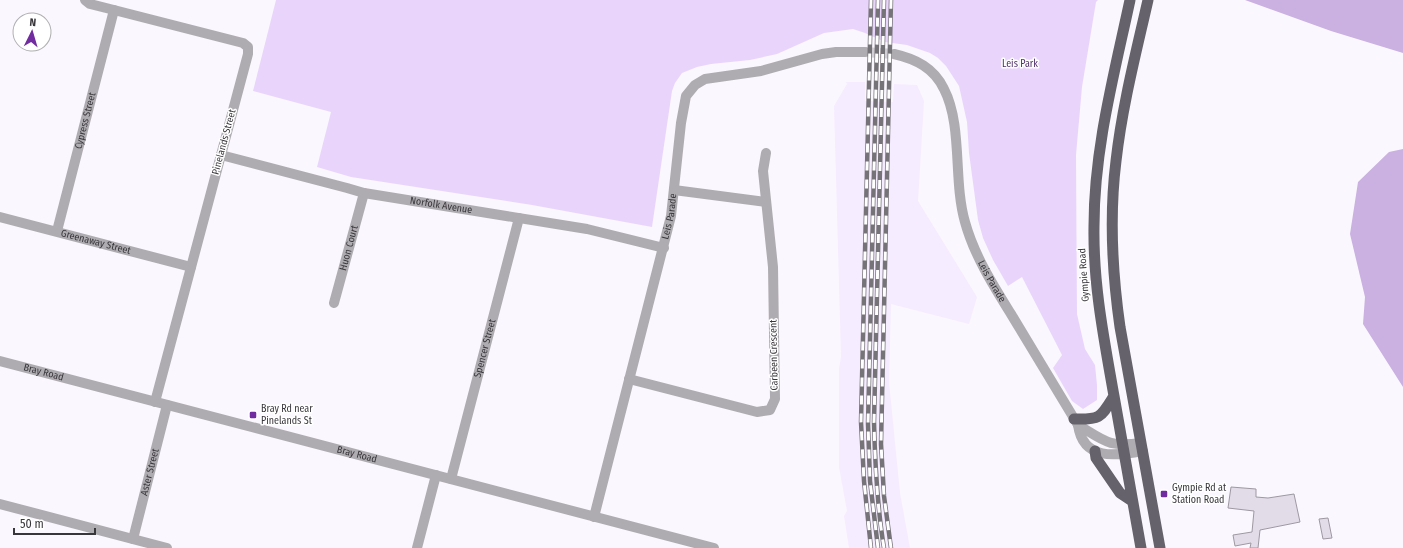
<svg xmlns="http://www.w3.org/2000/svg" width="1403" height="548" font-family="'Fira Sans Condensed',sans-serif">
<style>
.built{fill:#f5ecff}
.green{fill:#e9d5fc}
.water{fill:#cab1e1}
.building{fill:#e2dce8;stroke:#9d98a2}
.lines{fill:none;stroke-linecap:round;stroke-linejoin:round}
.minor-tunnel{stroke:#d4d0d7;stroke-width:10;stroke-dasharray:10 5;stroke-linecap:butt}
.minor{stroke:#afacb1;stroke-width:10}
.trunk{stroke:#66626b;stroke-width:11}
.rail-casing{stroke:#767378;stroke-width:4.5}
.rail{stroke:#fff;stroke-width:3;stroke-dasharray:9;stroke-linecap:butt}
.poi-dot{fill:#712ca0;stroke:#fff;stroke-width:1.5}
.labels{text-anchor:middle;dominant-baseline:central;stroke-width:3;stroke-linejoin:round;paint-order:stroke}
.park-label{font-size:10px;fill:#4f2f69;stroke:#fff}
.street-label{font-size:10px;fill:#39363b;stroke:#fff}
.poi-label{font-size:10px;fill:#39363b;stroke:#fff;text-anchor:start}
</style>
<rect width="100%" height="100%" fill="#fbf7fe"/>
<path class="built" d="M846,82H865V101L893,102L894,84L917,85L924,101L918,201L977,297L969,324L891,304L889,382L900,493L910,548H849L844,516L847,511L839,467V369L841,356L834,106L847,84Z"/>
<path class="green" d="M276,0H1098L1096,2L1082,87L1076,155L1077,314L1085,349L1095,365L1097,385V400L1083,409L1072,401L1053,368L1062,355L1022,277L1008,286L993,260L983,238L978,220L969,153L967,122L959,86L946,66L938,58L930,53L907,45L885,42L865,33L853,29L824,33L777,54L750,60L711,64L697,67L682,73L675,83L672,91L652,227L532,205L351,177L317,167L331,112L253,91Z"/>
<path class="water" d="M1245,0H1403V53L1331,31Z
M1403,149V387L1363,324L1365,297L1350,234L1358,182L1389,152Z"/>
<path class="building" d="M1231,487L1256,489V497L1268,498L1294,494L1300,522L1260,530L1258,548H1250L1251,543L1235,546L1233,535L1252,532L1254,511L1228,508Z
M1328,518L1332,538L1323,539L1319,519Z"/>
<g class="lines">
<path class="minor-tunnel" d="M865,52L894,54"/>
<g class="minor">
<path d="M85,0L90,4L114,10L243,43L248,47V54L155,402"/>
<path id="s1" d="M894,54C916,59 934,68 944,89C963,126 953,181 965,222C974,255 993,285 1011,314C1033,351 1056,388 1078,425C1083,461 1116,456 1143,451"/>
<path id="s2" d="M221,155L347,188L364,193L587,229L664,248"/>
<path d="M674,190L766,202"/>
<path id="s3" d="M0,217L191,267"/>
<path id="s4" d="M57,231L114,10"/>
<path id="s5" d="M334,303L364,193"/>
<path id="s6" d="M0,361L714,548"/>
<path d="M629,379L757,412L770,410L775,399L773,267L763,171L766,153"/>
<path d="M1078,425C1106,442 1108,447 1141,443"/>
<path id="s7" d="M451,479L519,218"/>
<path d="M0,504L167,548"/>
<path id="s8" d="M594,517L671,216L681,123L686,96L695,85L705,79L761,71L822,54L836,52H865"/>
<path id="s9" d="M133,539L167,405"/>
<path d="M417,548L436,475"/>
</g>
<path class="trunk" d="M1130,0C1114,75 1094,149 1094,226C1093,284 1104,339 1114,396C1123,447 1132,497 1141,548
M1148,0C1136,53 1122,107 1116,161C1109,217 1112,271 1120,327L1160,548
M1074,419C1101,420 1101,417 1114,396
M1095,451L1096,458L1120,493L1132,501"/>
<g class="rail-casing">
<path id="rail" d="M884,0L874,422C875,464 877,506 884,548
M871,548L864,481L861,422L871,0
M878,548L870,481L868,424L878,0
M891,548L884,496L881,444L891,0"/>
</g>
<use href="#rail" class="rail"/>
</g>
<g class="poi-dot">
<rect x="249" y="411" width="8" height="8" rx="2"/>
<rect x="1160" y="490" width="8" height="8" rx="2"/>
</g>
<g class="labels">
<g class="park-label">
<text x="1020" y="64">Leis Park</text>
</g>
<g class="street-label">
<text stroke="none"><textPath href="#s4" startOffset="114">Cypress Street</textPath></text>
<text transform="translate(224 142) rotate(-75)">Pinelands Street</text>
<text stroke="none"><textPath href="#s2" startOffset="226">Norfolk Avenue</textPath></text>
<text stroke="none"><textPath href="#s8" startOffset="310">Leis Parade</textPath></text>
<text stroke="none"><textPath href="#s3" startOffset="99">Greenaway Street</textPath></text>
<text stroke="none"><textPath href="#s5" startOffset="57">Huon Court</textPath></text>
<text transform="translate(1084 275) rotate(-94)">Gympie Road</text>
<text stroke="none"><textPath href="#s1" startOffset="264">Leis Parade</textPath></text>
<text stroke="none"><textPath href="#s7" startOffset="135">Spencer Street</textPath></text>
<text transform="translate(774 355) rotate(-91)">Carbeen Crescent</text>
<text stroke="none"><textPath href="#s6" startOffset="45">Bray Road</textPath></text>
<text stroke="none"><textPath href="#s6" startOffset="369">Bray Road</textPath></text>
<text stroke="none"><textPath href="#s9" startOffset="69">Aster Street</textPath></text>
</g>
<g class="poi-label">
<text x="261" y="409">Bray Rd near<tspan x="261" dy="12">Pinelands St</tspan></text>
<text x="1172" y="488">Gympie Rd at<tspan x="1172" dy="12">Station Road</tspan></text>
</g>
</g>
<g transform="translate(32 32) rotate(5)"><circle r="19" fill="#ffffff" stroke="#b0afb1"/>
<path d="M0-3L7 15L0 10L-7 15Z" fill="#712ca0"/>
<text y="-6" font-size="11" font-weight="bold" text-anchor="middle" fill="#39363b">N</text>
</g>
<path d="M14 528v6h81v-6" fill="none" stroke="#39363b" stroke-width="2"/>
<text x="20" y="528" font-size="12" fill="#39363b" stroke="#ffffff" stroke-width="3" paint-order="stroke">50 m</text>
</svg>
